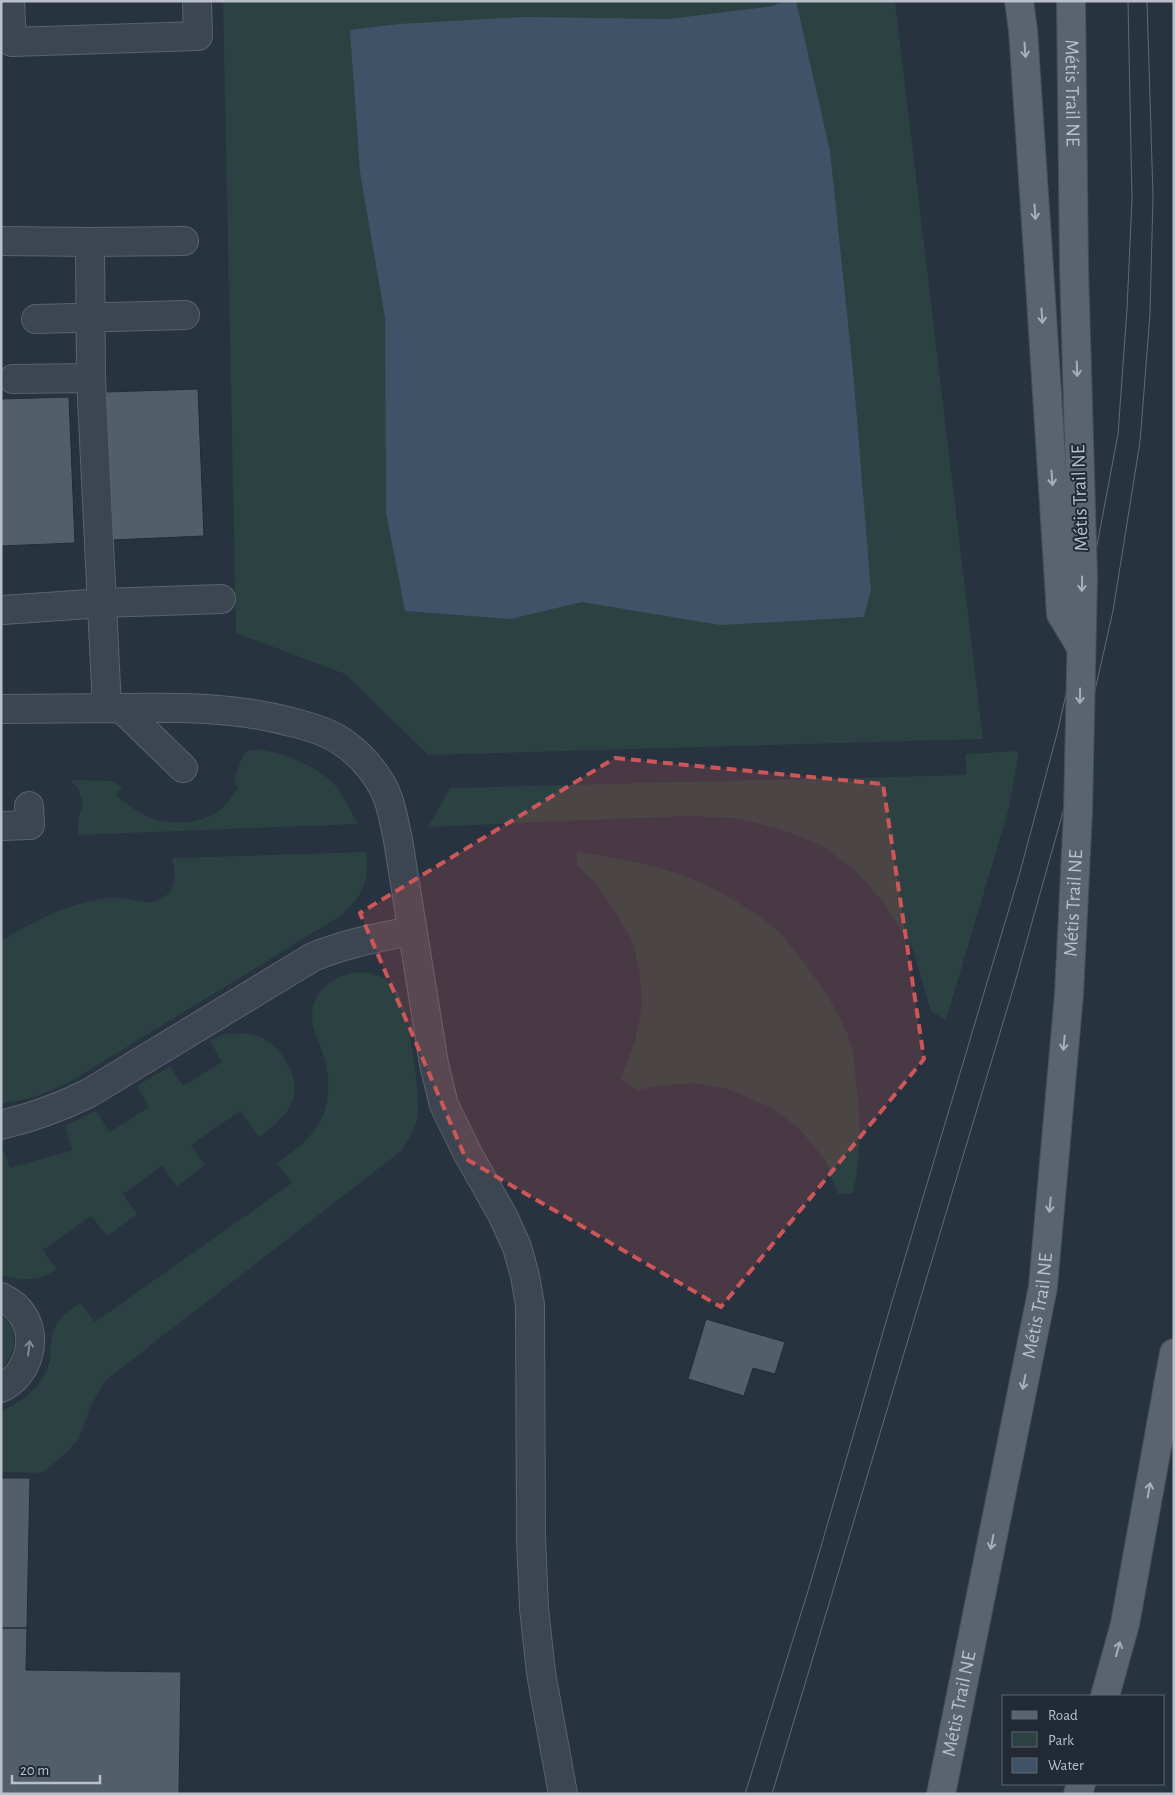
<svg xmlns="http://www.w3.org/2000/svg" width="1175" height="1795" font-family="'Alegreya Sans',sans-serif">
<style>
.green{fill:#2b4142}
.water{fill:#405267}
.building{fill:#525e6a;stroke:#232c37}
.lines{fill:none;stroke-linecap:round;stroke-linejoin:round}
.minor-casing{stroke:#5a636d;stroke-width:30}
.major-casing{stroke:#464e59;stroke-width:30}
.minor{stroke:#3c4550;stroke-width:28}
.major{stroke:#5a646f;stroke-width:28}
.tram{stroke:#5f6a76;stroke-width:1}
.major-bridge-casing{stroke:#464e59;stroke-width:30;stroke-linecap:butt}
.major-bridge{stroke:#5a646f;stroke-width:28}
.oneway{stroke:#a6aeb8}
.oneway2{stroke:#818993}
.marked{fill:#cd5659;fill-opacity:0.2;stroke:#cd5659;stroke-width:4;stroke-dasharray:10 6;stroke-linejoin:round}
.labels{text-anchor:middle;dominant-baseline:central;stroke-width:4;stroke-linejoin:round;paint-order:stroke}
.street-label{font-size:20px;fill:#b9c0ca;stroke:#212a35}
</style>
<rect width="100%" height="100%" fill="#283340"/>
<path class="green" d="M223,1H895L983,739L428,755L345,674L236,633Z
M257,749C284,753 314,764 334,784C343,793 351,813 358,824L78,835V819L83,804L78,788L70,780L112,781L122,787L116,795C124,801 132,808 141,813C164,827 200,826 221,809C227,804 233,795 238,788L234,781L242,757L247,751Z
M1019,751L1009,808L946,1020L931,1011L913,950L885,904L857,872L823,846L780,829L735,818L687,816L428,827L450,788L966,775V754Z
M366,852C370,880 363,895 342,915L68,1083L35,1097L1,1104V941C31,923 62,906 96,900C103,898 113,897 120,898C134,899 146,906 161,899C177,890 176,874 172,858Z
M577,852C623,859 670,867 712,888C736,900 759,915 779,932C784,937 789,944 793,949C816,977 841,1012 852,1047C854,1055 854,1064 855,1073C861,1114 862,1153 853,1193L838,1194L826,1161L797,1126L768,1106L727,1089L695,1083L659,1086L637,1090L621,1079L636,1038L642,1002L639,970L632,940L612,907L593,880L577,866Z
M359,972C374,973 386,976 396,989C408,1005 422,1100 417,1120C414,1132 407,1141 401,1151L106,1380L90,1407L79,1439L64,1455L42,1473L1,1472V1412C24,1399 39,1391 49,1364C51,1358 50,1351 51,1345C53,1322 62,1315 81,1303L95,1322L292,1183L277,1163C296,1150 318,1133 325,1110C330,1093 329,1074 324,1057C321,1046 315,1036 313,1025C308,993 330,976 359,972Z
M246,1033C252,1035 260,1036 265,1039C283,1051 300,1077 293,1100C287,1116 273,1127 259,1137L240,1111L191,1145L205,1165L177,1186L162,1166L123,1194L137,1214L107,1236L91,1216L43,1250L57,1269C38,1282 22,1281 1,1275V1144L10,1168L72,1150L65,1126L96,1111L110,1132L149,1107L137,1086L170,1066L183,1086L222,1062L210,1041L225,1034Z
M1,1315C21,1330 16,1354 1,1370Z"/>
<path class="water" d="M785,1H796L830,151L853,371L871,590L864,617L720,625L582,602L510,619L405,611L386,512L385,318L360,172L350,30L399,24L524,17L669,19L773,6Z"/>
<path class="building" d="M198,389L204,536L112,540L106,392Z
M69,397L75,543L1,546V399Z
M706,1319L785,1342L775,1374L753,1368L744,1396L688,1379Z
M1,1478H30L27,1628H1Z
M1,1628H27L26,1670L181,1672L179,1794H1Z"/>
<g class="lines">
<g class="minor-casing">
<path id="minor" d="M10,1L12,42L198,36L197,1
M1,241L90,242
M36,319L185,315
M13,379L91,378
M3,610L103,603L221,599
M107,708L91,378L90,242L184,241
M121,708C178,707 235,707 291,722C308,726 326,731 341,741C359,753 374,770 384,789C392,804 394,823 398,840L434,1064L444,1105L468,1154L503,1216L517,1247L525,1276L530,1305L531,1538L534,1608L541,1673L563,1794
M1,709L121,708L183,768
M1,826L30,825L29,806
M1,1125C34,1117 59,1108 89,1093L313,957C347,943 376,938 411,931
M1,1297C9,1301 17,1306 22,1314C39,1339 28,1375 1,1388"/>
</g>
<g class="major-casing">
<g id="major">
<path d="M1019,1L1023,30L1039,268"/>
<path id="s1" d="M1071,1L1074,267"/>
<path d="M1105,1696L1125,1624L1174,1353"/>
<path id="s2" d="M941,1794L1043,1287L1069,994"/>
<path d="M1078,1794L1081,1784"/>
</g>
</g>
<use href="#minor" class="minor"/>
<use href="#major" class="major"/>
<path class="tram" d="M745,1794L811,1581L890,1308L1020,872L1058,730L1086,604L1118,434L1127,309L1132,200L1128,1
M772,1794L1014,986L1086,730L1113,611L1140,442L1150,314L1153,196L1147,1"/>
<g class="major-bridge-casing">
<g id="major-bridge">
<path d="M1039,268L1061,614L1081,647"/>
<path id="s3" d="M1069,994L1078,812L1083,577L1074,267"/>
</g>
</g>
<use href="#major-bridge" class="major-bridge"/>
</g>
<defs><path id="oneway-shaft" d="M-6 0H5M1.5-3L5.5 0L1.5 3" fill="none" stroke-width="1.6" stroke-linecap="round" stroke-linejoin="round" transform="scale(1.25)"/></defs>
<g class="oneway">
<use href="#oneway-shaft" transform="translate(1025 50) rotate(86)"/>
<use href="#oneway-shaft" transform="translate(1035 212) rotate(86)"/>
<use href="#oneway-shaft" transform="translate(1042 316) rotate(86)"/>
<use href="#oneway-shaft" transform="translate(1077 369) rotate(88)"/>
<use href="#oneway-shaft" transform="translate(1052 478) rotate(86)"/>
<use href="#oneway-shaft" transform="translate(1082 584) rotate(91)"/>
<use href="#oneway-shaft" transform="translate(1080 696) rotate(91)"/>
<use href="#oneway-shaft" transform="translate(1064 1043) rotate(95)"/>
<use href="#oneway-shaft" transform="translate(1050 1205) rotate(95)"/>
<use href="#oneway-shaft" transform="translate(1024 1382) rotate(101)"/>
<use href="#oneway-shaft" transform="translate(1149 1490) rotate(-80)"/>
<use href="#oneway-shaft" transform="translate(992 1542) rotate(101)"/>
<use href="#oneway-shaft" transform="translate(1118 1649) rotate(-74)"/>
</g>
<use class="oneway2" href="#oneway-shaft" transform="translate(29 1348) rotate(-83)"/>
<path class="marked" d="M615,758L883,784L924,1059L721,1307L466,1159L360,913Z"/>
<g class="labels">
<g class="street-label">
<text stroke="none"><textPath href="#s1" startOffset="92">Métis Trail NE</textPath></text>
<text transform="translate(1080 498) rotate(-92)">Métis Trail NE</text>
<text stroke="none"><textPath href="#s3" startOffset="91">Métis Trail NE</textPath></text>
<text stroke="none"><textPath href="#s2" startOffset="498">Métis Trail NE</textPath></text>
<text stroke="none"><textPath href="#s2" startOffset="92">Métis Trail NE</textPath></text>
</g>
</g>
<rect width="1175" height="1795" fill="none" stroke="#b9c0ca" stroke-width="5"/>
<rect x="1002" y="1695" width="162" height="90" fill="#212a35" stroke="#5e6671"/>
<rect x="1012" y="1711" width="25" height="8" fill="#5a646f" stroke="#5e6671"/>
<text x="1048" y="1720" font-size="15" fill="#b9c0ca">Road</text>
<rect x="1012" y="1732" width="25" height="15" fill="#2b4142" stroke="#5e6671"/>
<text x="1048" y="1745" font-size="15" fill="#b9c0ca">Park</text>
<rect x="1012" y="1758" width="25" height="15" fill="#405267" stroke="#5e6671"/>
<text x="1048" y="1770" font-size="15" fill="#b9c0ca">Water</text>
<path d="M12 1775v8h88v-8" fill="none" stroke="#b9c0ca" stroke-width="2.5"/>
<text x="20" y="1775" font-size="15" fill="#b9c0ca" stroke="#212a35" stroke-width="4" paint-order="stroke">20 m</text>
</svg>
